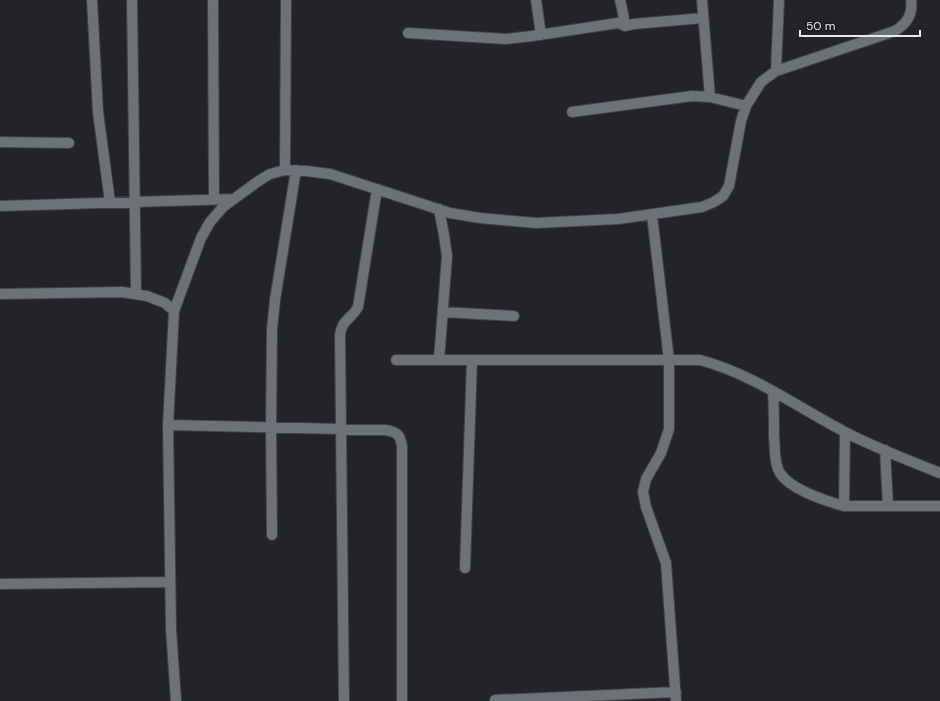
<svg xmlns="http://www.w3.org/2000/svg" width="940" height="701" font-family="'DM Sans',sans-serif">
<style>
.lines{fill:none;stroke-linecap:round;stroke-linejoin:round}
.street-casing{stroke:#414246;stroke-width:12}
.street{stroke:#6e7177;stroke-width:10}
</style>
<rect width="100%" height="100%" fill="#222429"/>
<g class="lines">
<g class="street-casing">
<path id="street" d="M92,0L98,112L110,202
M132,0L136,294
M213,0L214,199
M536,0L541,35
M702,0L710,97
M625,26L634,24L703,18
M408,33L506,39L532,36L618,23L625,26L623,13L620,0
M776,71L779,0
M572,112L692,96L710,97L746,106
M0,142L69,143
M285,170L286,0
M0,206L234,199
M439,209L444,235L447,256L439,360
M652,215L669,360V429L661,453L646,479L643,492L646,507L666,563L676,701
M0,294L122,292L147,296L165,303L174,311L168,425L171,629L176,701
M174,311L201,238L210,222L223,207L257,182L270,174L285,170L306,171L330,174L450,213L480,218L536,223L618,219L702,207L714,202L723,196L729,186L741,121L746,106L761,82L776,71L895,31C907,23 913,15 911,0
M443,312L514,316
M396,360H700C753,374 797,407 845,432C875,448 908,460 940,473
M773,392C774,407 774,421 774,436C775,447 774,459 778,469C785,488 826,501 844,506H940
M168,425L385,430C397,432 400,434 402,446V701
M885,450L888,506
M844,506L845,432
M272,535L271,427L272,329L275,300L296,170
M465,568L472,360
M0,584L170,582
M495,700L676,692
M344,701L340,335C342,319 351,320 358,307L377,189"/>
</g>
<use href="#street" class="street"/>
</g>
<path d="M800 30v6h120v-6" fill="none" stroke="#e7e9ec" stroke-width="2"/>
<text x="806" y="30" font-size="12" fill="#e7e9ec" stroke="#191b1f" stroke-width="3" paint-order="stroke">50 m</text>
</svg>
